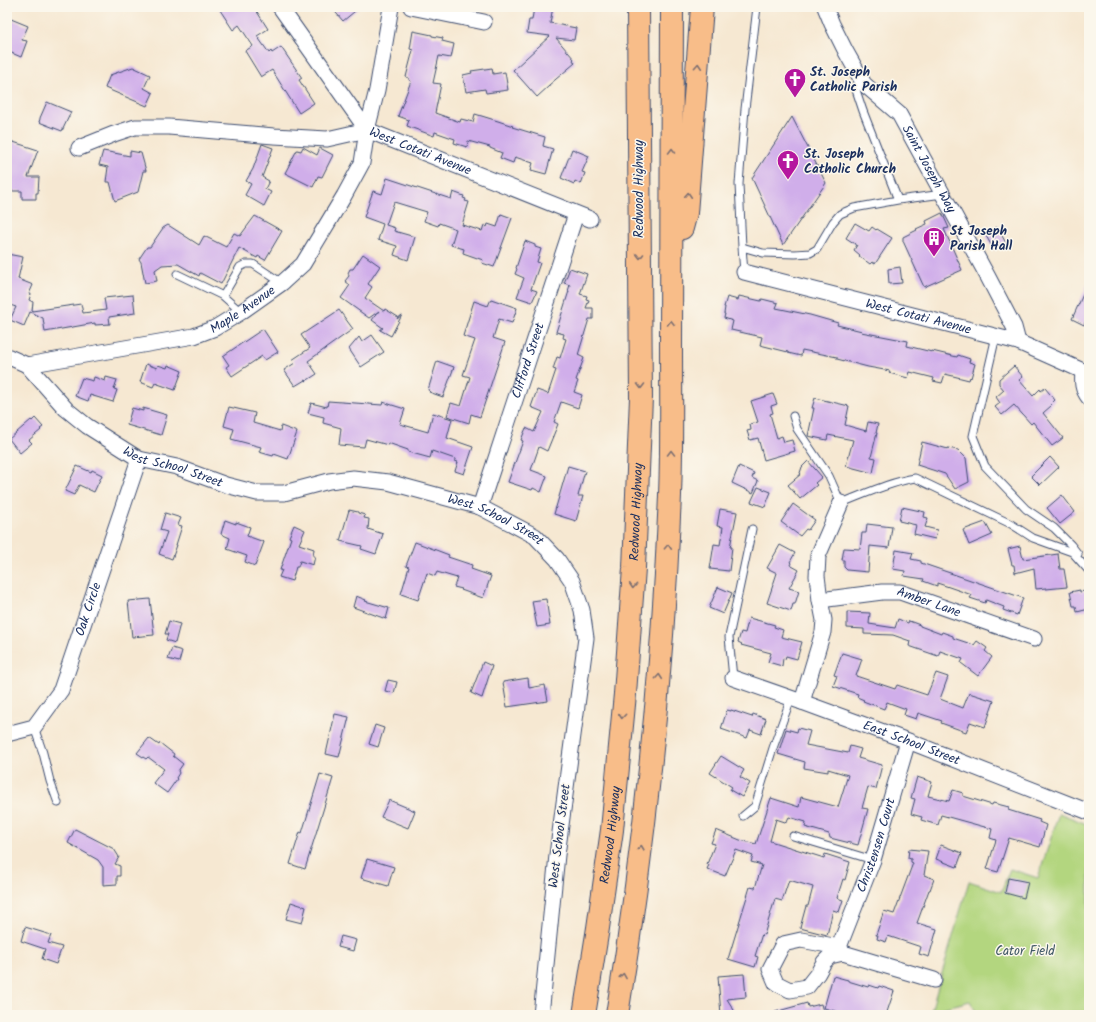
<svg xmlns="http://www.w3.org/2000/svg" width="1096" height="1022" font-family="Kalam,sans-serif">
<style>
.green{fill:#b3d67f;stroke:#67826e}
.building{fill:#d0aeea}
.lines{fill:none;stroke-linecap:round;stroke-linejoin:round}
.lane-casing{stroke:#3c4b6f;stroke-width:9}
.street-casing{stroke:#3c4b6f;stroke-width:17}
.highway-casing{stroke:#3c4b6f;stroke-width:24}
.lane{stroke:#fff;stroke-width:7}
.street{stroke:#fff;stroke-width:15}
.highway{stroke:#f8bd89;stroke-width:22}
.oneway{stroke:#7e6f71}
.labels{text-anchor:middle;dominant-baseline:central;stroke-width:3;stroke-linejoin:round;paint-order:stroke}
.poi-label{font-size:13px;font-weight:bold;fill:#1b2f5e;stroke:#fbf7ec;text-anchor:start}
.street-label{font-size:13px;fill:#1b2f5e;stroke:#fbf7ec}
.park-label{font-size:13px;fill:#415966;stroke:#fbf7ec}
</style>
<rect width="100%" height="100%" fill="#fbf7ec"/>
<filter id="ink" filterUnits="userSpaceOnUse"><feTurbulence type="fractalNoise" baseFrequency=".025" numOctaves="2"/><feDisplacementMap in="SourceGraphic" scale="8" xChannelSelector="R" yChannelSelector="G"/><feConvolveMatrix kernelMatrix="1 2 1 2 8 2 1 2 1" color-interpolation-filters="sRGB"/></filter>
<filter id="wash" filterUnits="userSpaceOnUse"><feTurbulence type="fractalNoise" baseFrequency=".012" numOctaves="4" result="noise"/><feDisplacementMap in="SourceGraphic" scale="16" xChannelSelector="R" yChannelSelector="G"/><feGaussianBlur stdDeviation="0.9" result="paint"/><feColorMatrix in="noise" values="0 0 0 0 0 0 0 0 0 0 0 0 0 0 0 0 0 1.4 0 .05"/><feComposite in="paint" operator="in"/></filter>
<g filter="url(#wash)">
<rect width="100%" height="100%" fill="#f6e8d2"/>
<path class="green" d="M1059,813L1089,825V1015H978L970,1001L931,1011L969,881L1001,892L1010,869L1038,878Z"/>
<g id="blocks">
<path class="building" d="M218,7H254L268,29L257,36L269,53L271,51L272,53L281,47L302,78L299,80L314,103L299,113L272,70L261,77L245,51L253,46L239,25L233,30Z
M331,7H360L343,21Z
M534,7H553L550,23L576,28L574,40L556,38L574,59L573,60L575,63L549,85V86L537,97L513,70L550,36L527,33L529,20H532Z
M11,19L28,26L22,40L27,41L21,57L7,51V30Z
M413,31L432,35V36L443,38L442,41L454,44L451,58L439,56L433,83L441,84L435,113L460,122L461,119L473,122L475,114L498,121L513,126L512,127L545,137L543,146L553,149L546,174L531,170L533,163L515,157L513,163L500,158L502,153L490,148V147L468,141L467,147L454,143L455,139L435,132L434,136L407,126L409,120L398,116L411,81L409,80V78L406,77L413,50L410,49Z
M133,67L150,75L144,88L153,93L147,106L105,88L110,75Z
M492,68L493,74L505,72L508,90L486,93L485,89L466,92L463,75L472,73L471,71Z
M47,102L71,112L62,131L39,122L40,119V118Z
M792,117L826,183L783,245L752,178Z
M7,140L38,150L28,177H39L38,193H36V199H22V191H7Z
M262,144L273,148L262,177L269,181L265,189L271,192L264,206L245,195L251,184L246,181L253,169Z
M303,147L317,155L320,148L333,155L322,177L318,176L313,187L285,173L297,150L301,151Z
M572,149L589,156L582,172L585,173L581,184L575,181L574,184L561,178Z
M103,151L130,156V151L141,153L146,171H143L138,192L115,201L110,182H106L108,167L99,165Z
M387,178L451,199L453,192L464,196L463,198L466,199L465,201L469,202L462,225L482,231L484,225L487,227L488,224L497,227L501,214L512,218L494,267L482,263L483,260L463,253L464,249L451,245L456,229L439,223L438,226L424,221L427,212L394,202L386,225L395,228L394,231L415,237L408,260L394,255L397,246L378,240L383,224L364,217L373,191L382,194Z
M942,213L949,228L944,229L962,270L924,287L903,241V237L917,230L916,229L927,224L926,221Z
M255,216L282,231L265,260L258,256L257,258L239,248L221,284L200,273L199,276L178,264L162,265L155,270L157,281L145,283L141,262L139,259L147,247H150L163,228L168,225L199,245L204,236L226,247L234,233L240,236Z
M855,223L869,231L872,227L876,230L877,229L892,238L875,264L872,262L870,264L859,256L860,255L854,250L857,245L846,238Z
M997,227L1006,243L994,250L985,234Z
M525,241L535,245V247L541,249L537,262L540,263L531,289L537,291L532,302L517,297L524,278L515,274L517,269L516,268Z
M7,254L23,257L18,279L33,285L29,294H31L29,300L33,302L32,311L81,304L83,313L106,310L104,298L133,295L135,313L109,317L110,324L95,325V323L45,332L43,318L30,312L24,326L10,320L16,307L7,304Z
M363,254L380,266L368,284L372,287L365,298L384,311L385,309L398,317L397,319L402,315L391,336L380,330L383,328L372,320L379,311L369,318L341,298L350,285L345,281L349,276L348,273L350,269H353Z
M900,267L902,283L889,284L888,269Z
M570,268L587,274L580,294L587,296L586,299L589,300L586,308H593V319H589L578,355L584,358L576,380L578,381L574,392L582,395L578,408L561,402L554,422L558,424L547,451L539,447L531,470L547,476L541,492L533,488L532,490L508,482L523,441L521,440L526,428L534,432L543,412L531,407L537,390L548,394L556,370L553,369L557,357L560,358L566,339L563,338L564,334L556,332L569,291H568L570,285L564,283Z
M1089,281V315L1084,325L1072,319Z
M739,296L761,301L762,299L778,303L776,308L810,315L838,323L837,325L862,331L861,332L908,341L907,346L932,352V351L957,357L958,355L970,359L969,362L975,364L971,378L970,377L969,380L945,374L942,383L933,381L934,378L910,372L908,378L889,373L890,371L868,367L837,359V357L802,350L801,356L788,353V352L760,345L762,337L731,330L733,321L724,318L725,314H724L725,307H724L727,297L738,300Z
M491,299L517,308L512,323L499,319L493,338L505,342L480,417L471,414L469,423L447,416L451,403L461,406L470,377L463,375L475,340L463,336L474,301L488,306Z
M339,310L353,329L308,361L317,374L306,381L305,380L295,386L284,370L295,363L292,360L310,348L301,335Z
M263,329L278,352L265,360L262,356L232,376L226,367L229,365L223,356Z
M372,335L384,352L361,367L349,349L359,337L362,342Z
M437,361L454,367L443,397L429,392L430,391L428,390Z
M146,364L157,368L158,365L167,368L168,365L182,371L175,390L155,383L153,387L140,382Z
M1014,366L1023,377L1019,380L1033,396L1040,389L1041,391L1045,388L1055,400L1050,405L1051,406L1043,413L1063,438L1052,446L1033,422L1031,424L1014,405L1002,415L995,407L1000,403L996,397L1004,390L999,384V379Z
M94,377L105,381L106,377L117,380L114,389L117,390L113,402L90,395L88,401L75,396L82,378L93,381Z
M773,394L777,404L771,406L773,413L770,414L777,438L782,436L784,442L792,440L795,451L764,460L758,438L750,440L747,431L751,430L750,424L758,422L751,401Z
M815,398L849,406L845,425L866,431L868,422L878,424L876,433H877L871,457L876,458L873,473L846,466L853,440L828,435L827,440L808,436L814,408H812Z
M328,401L382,405L383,402L392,405L405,409L400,424L428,432L433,413L452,419L447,438L473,447L464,474L455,471L458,462L455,461V459L432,451L430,458L408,452V450L388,443V445L366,439L364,447L339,445L341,428L323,423L324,417L308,413L311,403L327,407Z
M229,407L255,413L253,423L280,431L281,426L297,432L288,459L274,454L273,456L259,452L261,447L231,439L234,429L224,426Z
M132,408L143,411V408L167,415L161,435L127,425Z
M35,418L43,427L40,429L41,430L29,440L32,443L20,453L9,439L31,420L32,421Z
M922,442L948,449V448L958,450L966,458L969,482L955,489L945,474L917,465Z
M1050,457L1059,467L1040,485L1031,476Z
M808,461L822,477L815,483L817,485L800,499L788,485L801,474L800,473L802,467Z
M77,466L91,472L92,470L102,475L94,492L79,485L74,495L65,491Z
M568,466L585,471L578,496H583L576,521L554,514Z
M739,466L754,473L752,478L758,481L753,493L732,483Z
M758,487L771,492L765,507L751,502Z
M1062,495L1075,512L1060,524L1047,508Z
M793,504L815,520L808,530L806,529L800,536L781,522Z
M902,507L925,512L924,517L928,518L925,527L937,530L935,539L914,534L916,525L899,521Z
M720,509L737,512L730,547H732L729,571L710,569L714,544L720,545L723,527L717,526Z
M349,510L358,512V513L365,515L364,518L369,519L368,529L383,534L376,554L361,549L362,546L340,541Z
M165,513L181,518L178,525L182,526L176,545H177L172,559L159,554L167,532L160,530Z
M225,520L236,524V522L250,527L247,536L264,542L255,566L245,562L247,556L227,549L230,538L221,534Z
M985,522L992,535L969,545L963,530Z
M867,524L892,527L889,548L870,546L868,572L847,570L844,567V560H842L844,548L860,549L862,533H866Z
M294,525L305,530L299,544L314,549L313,556H315L313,565L300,561L298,567H296L292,581L279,577L282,570H280L291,538L289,537Z
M415,542L449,555L448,557L472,565L471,569L491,576L483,598L461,590L462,589L454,587L457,578L437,572L435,576L427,573L418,600L401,594L409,567L406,566Z
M780,545L795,553L790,562L791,563L790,565L799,570L789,588L799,591L795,604H793L791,611L767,603L777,573L767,568Z
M1020,546L1023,559L1058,554L1060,569H1064L1067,587L1046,589V588L1036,589L1034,568L1015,573L1014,565H1012L1008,549Z
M896,550L913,553L911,559L921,561V563L1023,598L1017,615L1003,610L1004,607L986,600L985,603L970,598L972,595L949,587L937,583V586L923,581L924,579L904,576L905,571L893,569Z
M718,587L732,593L723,614L709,608Z
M1080,590V592L1089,590V609L1077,612L1076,606H1073L1070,592Z
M356,596L366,600L365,601L389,608L386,619L353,607Z
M150,599L154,635L132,637L128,601Z
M546,599L550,625L537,627L532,601Z
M847,612L870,613L869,624L895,628L898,619L908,623L909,621L920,625V626L941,634L942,632L953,636V638L974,645L977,641L987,648L985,651L992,657L978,676L961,663L963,659L940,651L938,656L909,646L910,641L893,635L864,634V629L847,628Z
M749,618L775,625L774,627L783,630L781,637L802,642L797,659L786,656L785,659L783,658L782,666L768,662L771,653L741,645L742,644L738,642L741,632L745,633Z
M169,621L180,624L175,643L166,640L168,634H165Z
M172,648L182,651L179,662L168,659Z
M842,653L862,659L856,676L895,689L897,685L927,695L936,673L948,677L940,699L963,708L969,693L994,701L985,727L970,722L966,732L941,723L942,721L918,713L916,719L904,715L906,709L887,702L884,709L863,701L864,700L857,697L858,694L833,686L837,676L834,675Z
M483,662L492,666L482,698L471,693Z
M528,678L529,688L545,685L548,701L507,707L503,682Z
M388,680L397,682L394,693L385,691Z
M727,710L731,711V710L752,717L753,714L766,719L761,734L750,730L747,738L721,729Z
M335,714L349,717L339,757L326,754Z
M375,725L384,728L378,747L369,744Z
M798,728L810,731L806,745L848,753L850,746L861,749L858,758L882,765L876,789L868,787L862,808L868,809L858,845L830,838L829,834L805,827L806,822L789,817L787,821H786L785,822L776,819L770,841L824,858L825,854L850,862L845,880L843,879L837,898L843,900L839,912L833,910L827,935L800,928L806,906H808L813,887L789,880L782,901L775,899L764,935L762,934L755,956L758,957L755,967L728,959L750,887L755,888L762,865L751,862L753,856L736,850L725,876L707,869L709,865L707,864L715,844L711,843L716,830L740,840L756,844L771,798L799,807L801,797L838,807L848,775L828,769V772L804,768L805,762L778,754L786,729L797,732Z
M149,738L159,745L160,743L174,754L173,756L183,764L178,771L179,773L176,778L177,779L167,793L153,783L164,769L148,757L146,759L137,753Z
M721,756L744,770L740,777L750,783L742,797L730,790L732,787L710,773Z
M320,774L333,778L305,869L290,864L300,832L302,833Z
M917,777L932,782L928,796L949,801L953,790L963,793V796L992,805L993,803L1009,807L1008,810L1040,820L1039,822L1046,825L1040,847L1009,838L998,872L987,869L996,840L990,838L992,829L941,815L938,825L921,820L922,817L911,814L915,799L911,798Z
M389,800L415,811L408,828L381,817Z
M75,829L114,849L119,857L115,864L120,866V876H117V884L103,885V867L98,860L68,843Z
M941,845L962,853L957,867L936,859Z
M909,849L928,851L924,875L934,879L930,890H929L917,923L937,929L929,957L919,954L921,947L888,936L886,942L877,939L878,935H876L884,911L894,914L913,863L911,862V859L908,858Z
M367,859L394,867L388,886L361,878Z
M1008,878L1028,882L1024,898L1005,893Z
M291,902L306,907L302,923L286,919Z
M25,927L51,935L48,943L62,947L56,964L42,959L45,949L21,941Z
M341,936L356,940L353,951L338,947Z
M744,974L746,997L727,999L737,1015H721L718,976Z
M833,976L848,980V981L868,987L869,985L878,988L879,986L894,991L886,1015H850L824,1008Z
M807,1003L808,1007L821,1004L824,1015H775V1012Z"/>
</g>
</g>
<g filter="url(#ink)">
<use href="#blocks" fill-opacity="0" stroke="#3c4b6f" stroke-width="1"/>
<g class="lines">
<g class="lane-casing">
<path id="lane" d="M898,200L943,194
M742,247L763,253L795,254L810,253L817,249L833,222L840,214L854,208L898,200L863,111L855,87L864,84
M744,272L742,247L739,184L745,109L757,7
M177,274L223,296
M241,312L223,296L240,267L246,264H253L282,283
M996,336L973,436L985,466L1026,509L1054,528L1071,545L1078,554
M793,416L797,429L829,476L841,503C865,494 890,482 915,478L1011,524L1033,538L1072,552L1089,571
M733,678L729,637L752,529
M34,727L43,753L50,781L58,803
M743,816L755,806L773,748L791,698
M793,836L873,860"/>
</g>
<g class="street-casing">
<g id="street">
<path id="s1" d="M280,7L367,130L590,219"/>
<path d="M411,7L484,22"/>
<path id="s2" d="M825,7L832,24L846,52L864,84L899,114L988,277L1014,327L1018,342"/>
<path d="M79,148L114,134L135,127H169L274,136L327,139L367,130"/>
<path id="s3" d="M744,272L1018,342L1083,371L1089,372"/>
<path id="s4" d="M7,356L27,365L66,409L87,426L139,459L177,467L226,485L257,493H284L329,481L353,478L388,482L480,507L535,536L557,559L572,581L582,610L586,638L557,855L541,1015"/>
<path id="s5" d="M27,365L194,336L215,328L241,312L282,283L303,264L344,196L362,163L367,130L377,90L391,7"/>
<path d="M1083,371C1082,383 1082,389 1089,398"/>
<path id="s6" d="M480,507L576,214"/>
<path id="s7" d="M820,600L882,592H900L1034,639"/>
<path id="s8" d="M733,678L802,702L908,741L1089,812"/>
<path d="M802,702L823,632L824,620L820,600L817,576L818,556L841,503"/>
<path id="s9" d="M7,734L34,727L61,690L139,459"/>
<path d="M839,947L843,953L934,980"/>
<path id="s10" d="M843,953L830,956L824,962L818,973L807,987L790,990L776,983L770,969L783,944L801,940L839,947L873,860L908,741"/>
</g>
</g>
<g class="highway-casing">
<g id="highway">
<path d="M682,228L686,213L702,7"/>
<path id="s11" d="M584,1015L598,928L612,830L625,694L634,568L641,397L638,7"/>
<path d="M617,1015C645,843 663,669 670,495C672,444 671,393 671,342C672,231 672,119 672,7"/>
</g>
</g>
<use href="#lane" class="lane"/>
<use href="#street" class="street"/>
<use href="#highway" class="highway"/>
</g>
<defs><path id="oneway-chevron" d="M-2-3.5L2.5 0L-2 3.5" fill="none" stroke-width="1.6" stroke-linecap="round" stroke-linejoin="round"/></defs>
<g class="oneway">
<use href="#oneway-chevron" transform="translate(698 66) rotate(-86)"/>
<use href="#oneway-chevron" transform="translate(672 151) rotate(-90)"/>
<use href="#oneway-chevron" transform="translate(688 195) rotate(-86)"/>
<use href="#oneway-chevron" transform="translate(640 256) rotate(90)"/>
<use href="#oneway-chevron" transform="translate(671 323) rotate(-90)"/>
<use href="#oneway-chevron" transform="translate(641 386) rotate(90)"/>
<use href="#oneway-chevron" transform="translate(671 453) rotate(-90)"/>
<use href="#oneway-chevron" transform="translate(668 547) rotate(-87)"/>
<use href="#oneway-chevron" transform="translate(633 586) rotate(94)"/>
<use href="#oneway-chevron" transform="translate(659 677) rotate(-85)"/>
<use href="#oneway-chevron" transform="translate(622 716) rotate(95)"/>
<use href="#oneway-chevron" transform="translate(641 848) rotate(-83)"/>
<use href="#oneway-chevron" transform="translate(623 976) rotate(-81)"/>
</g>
</g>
<defs>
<g id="church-pin" transform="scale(1.15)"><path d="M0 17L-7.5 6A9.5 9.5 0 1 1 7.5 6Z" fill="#b5179e" stroke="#fbf7ec"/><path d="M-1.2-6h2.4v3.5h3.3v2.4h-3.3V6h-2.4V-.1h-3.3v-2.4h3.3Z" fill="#fff"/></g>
<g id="building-pin" transform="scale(1.15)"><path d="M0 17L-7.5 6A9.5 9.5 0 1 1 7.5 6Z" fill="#b5179e" stroke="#fbf7ec"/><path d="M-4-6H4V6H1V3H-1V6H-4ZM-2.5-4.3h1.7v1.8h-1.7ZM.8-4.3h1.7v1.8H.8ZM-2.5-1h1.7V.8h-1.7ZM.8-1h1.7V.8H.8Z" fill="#fff"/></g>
</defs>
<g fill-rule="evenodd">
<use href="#church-pin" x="795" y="79"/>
<use href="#church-pin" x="788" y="161"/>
<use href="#building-pin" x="934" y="238"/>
</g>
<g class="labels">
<g class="poi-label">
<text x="810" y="72">St. Joseph<tspan x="810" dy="15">Catholic Parish</tspan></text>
<text x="804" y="154">St. Joseph<tspan x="804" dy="15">Catholic Church</tspan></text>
<text x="950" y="231">St Joseph<tspan x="950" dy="15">Parish Hall</tspan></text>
</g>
<g class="street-label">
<text stroke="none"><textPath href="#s1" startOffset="208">West Cotati Avenue</textPath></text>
<text stroke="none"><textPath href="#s2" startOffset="195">Saint Joseph Way</textPath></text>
<text transform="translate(639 189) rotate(-90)">Redwood Highway</text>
<text stroke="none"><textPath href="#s5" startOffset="225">Maple Avenue</textPath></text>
<text stroke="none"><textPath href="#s3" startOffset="180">West Cotati Avenue</textPath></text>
<text stroke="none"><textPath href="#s6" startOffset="154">Clifford Street</textPath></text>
<text stroke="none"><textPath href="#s4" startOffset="204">West School Street</textPath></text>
<text stroke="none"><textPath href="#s11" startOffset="506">Redwood Highway</textPath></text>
<text stroke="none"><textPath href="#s4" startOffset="540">West School Street</textPath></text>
<text stroke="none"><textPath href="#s7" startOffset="111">Amber Lane</textPath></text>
<text stroke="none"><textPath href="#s9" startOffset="159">Oak Circle</textPath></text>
<text stroke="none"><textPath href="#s8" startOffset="190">East School Street</textPath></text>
<text stroke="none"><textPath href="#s11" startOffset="182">Redwood Highway</textPath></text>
<text transform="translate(560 836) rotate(-83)">West School Street</text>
<text stroke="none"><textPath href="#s10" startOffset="294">Christensen Court</textPath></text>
</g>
<g class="park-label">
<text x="1025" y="951">Cator Field</text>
</g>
</g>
<rect width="1096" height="1022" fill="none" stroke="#fbf7ec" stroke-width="24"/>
</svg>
